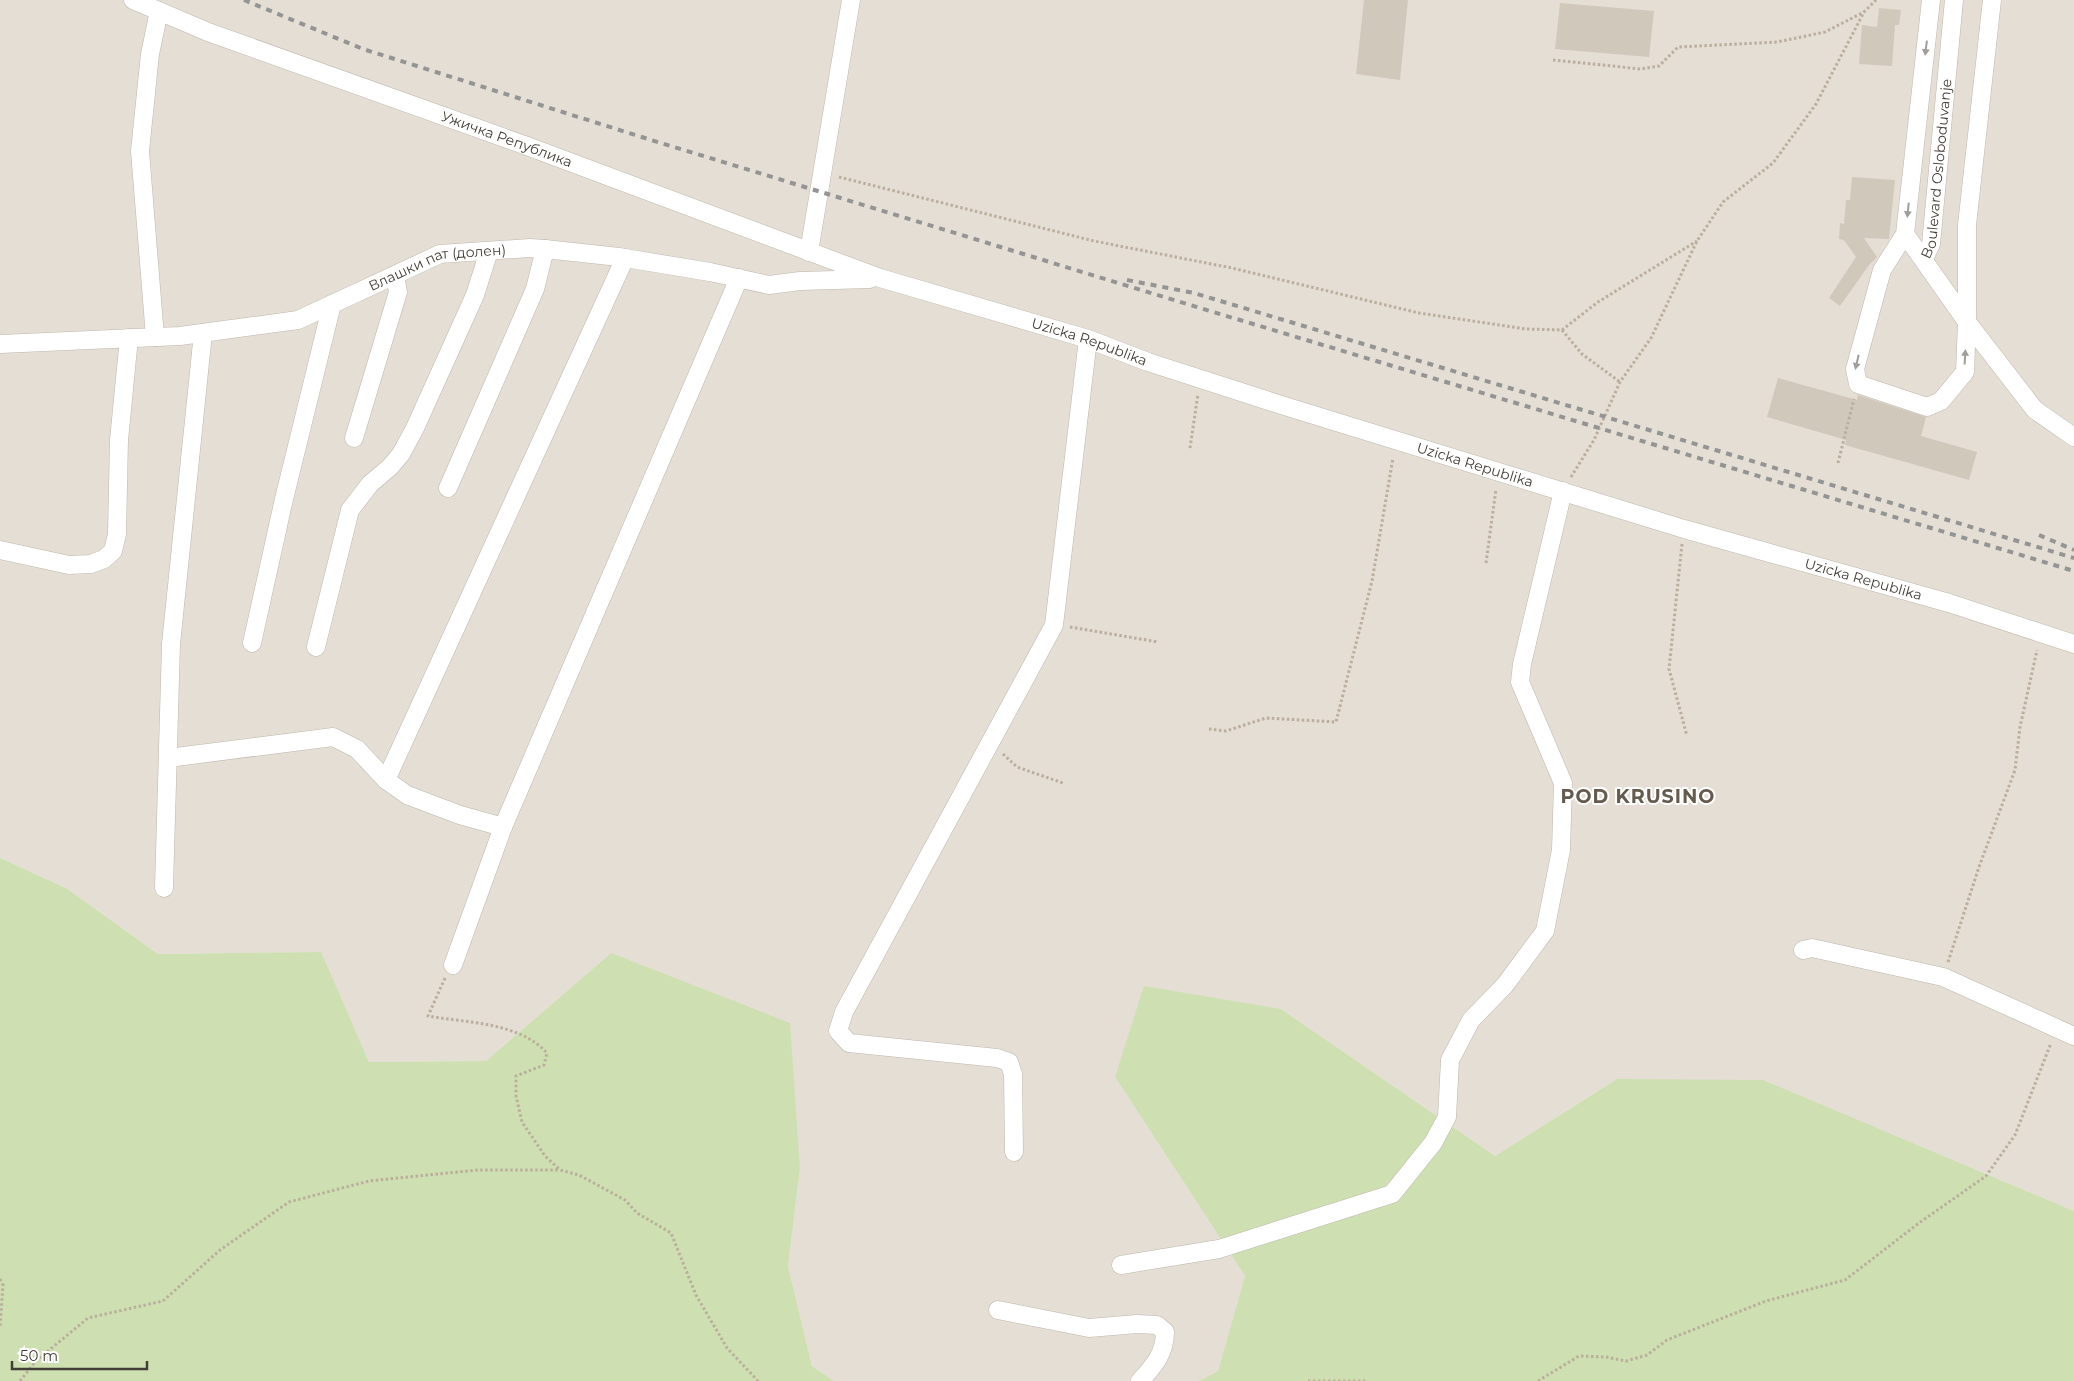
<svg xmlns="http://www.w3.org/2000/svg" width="2074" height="1381" font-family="Montserrat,sans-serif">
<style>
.residential{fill:#e4ded4}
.green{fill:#cee0b2}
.building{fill:#d1c8bc}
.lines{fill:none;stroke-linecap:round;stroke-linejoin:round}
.minor-casing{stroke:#beb7ac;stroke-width:19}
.path{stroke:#bbae9c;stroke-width:3;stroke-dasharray:2.5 2.5;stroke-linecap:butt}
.minor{stroke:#fff;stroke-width:18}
.rail{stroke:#949494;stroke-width:4;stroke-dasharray:6 6;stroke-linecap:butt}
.oneway{fill:#a09e9a}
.labels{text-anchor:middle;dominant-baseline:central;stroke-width:4;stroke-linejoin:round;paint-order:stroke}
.street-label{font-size:14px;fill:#423d35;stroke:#fff}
.district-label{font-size:19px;font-weight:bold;letter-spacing:1px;fill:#645a4e;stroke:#fff}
</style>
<rect width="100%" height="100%" fill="#f0ede5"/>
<path class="residential" d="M0,0H2074V1211L1933,1152L1617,1079L1495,1156L1281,1009L1115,1077L1245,1276L1218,1371L1200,1381H834L812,1366L788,1266L800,1169L611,953L486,1061L369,1062L320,952L158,954L66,888L0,858Z"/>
<path class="green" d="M0,858L66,888L158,954L321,952L369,1062L486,1061L611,953L790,1023L800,1169L788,1266L812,1366L834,1381H0Z
M1144,986L1281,1009L1495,1156L1617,1079L1763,1080L2074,1211V1381H1199L1218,1371L1245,1276L1115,1077Z"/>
<path class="building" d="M1364,0H1408L1400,80L1356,74Z
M1560,3L1654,11L1649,57L1555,49Z
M1879,8L1901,10L1899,25H1895L1892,66L1859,64L1862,25L1877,27Z
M1852,177L1895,180L1889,239L1864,238L1877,257L1869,265L1840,306L1829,298L1856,257L1844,240L1839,239L1840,223L1844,224L1846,200H1850Z
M1778,378L1857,400L1858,395L1926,417L1921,436L1977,452L1969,480L1845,445L1846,440L1767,417Z"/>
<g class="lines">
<g class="minor-casing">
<g id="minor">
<path id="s1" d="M133,0L208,32L527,146L880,278L1088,339L1148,362L1278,404L1684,529L1949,603L2074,644"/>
<path d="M1992,0L1967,225V322L2035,410L2074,437"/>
<path d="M1905,234L1967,322L1965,372L1941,401L1927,407L1858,384L1855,369L1882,270L1905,234L1931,0"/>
<path d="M809,252L851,0"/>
<path id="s2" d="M1924,259L1931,244L1954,0"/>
<path d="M155,337L140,151L150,54L159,11"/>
<path id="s3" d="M0,344L180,336L298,320L440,254L530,248L545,249L619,257L710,272L769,285L800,281L870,279"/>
<path d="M354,438L398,292L395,275"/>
<path d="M448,488L535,289L545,249"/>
<path d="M0,550L69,565L91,564L104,559L113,551L117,534L119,440L129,338"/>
<path d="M252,643L284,499L332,304"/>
<path d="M316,647L350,510L370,484L390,467L401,454L415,428L475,295L489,251"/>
<path d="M168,758L333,737L357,749L386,780L407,795L460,815L503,827"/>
<path d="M386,780L625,258"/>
<path d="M164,888L171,644L203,333"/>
<path d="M1803,950L1812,948L1943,977L2074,1036"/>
<path d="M453,965L503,827L739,278"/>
<path d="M1014,1152L1013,1074L1009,1062L997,1058L849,1043L838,1031L844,1012L1054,625L1088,339"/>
<path d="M1121,1265L1219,1249L1392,1194L1433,1143L1447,1117L1450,1060L1471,1020L1505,985L1545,931L1561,850L1563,783L1520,682L1522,664L1563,491"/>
<path d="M998,1310L1089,1328L1137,1324L1157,1325L1165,1332C1165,1353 1154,1366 1140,1381"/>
</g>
</g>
<path class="path" d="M1553,60L1641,69L1659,66L1678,47L1777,42L1825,32L1864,12
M839,177L1094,241L1232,268L1419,313L1526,329L1562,330L1598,302L1697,241
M1562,330L1582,354L1620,382
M1190,448L1198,394
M1838,463L1854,399
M1571,477L1594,440L1620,382L1651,338L1697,241L1723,202L1773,163L1816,104L1864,12L1876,0
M1682,544L1669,669L1687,736
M1486,563L1496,489
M1070,627L1158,642
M1209,729L1226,731L1266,718L1336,722L1372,581L1393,458
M1003,754L1017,767L1063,783
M1948,962L1979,867L2015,770L2020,727L2037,650
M445,978L428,1016C467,1023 519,1022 547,1053L544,1065L516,1076V1096L522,1122L545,1156L560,1170L579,1175L625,1200L637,1213L671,1233L696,1295L727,1348L758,1381
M0,1279L3,1285L0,1327
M20,1381L36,1361L88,1318L163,1301L220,1250L289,1202L369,1181L478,1170H559
M1308,1381H1366
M1538,1381L1579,1356L1606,1357L1626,1361L1647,1355L1667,1340L1766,1301L1845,1280L1919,1223L1986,1176L2015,1135L2051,1043"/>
<use href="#minor" class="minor"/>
<path class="rail" d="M244,0L363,49L648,139L1190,305L2074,571
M1127,280L1194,293L2074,558
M2039,535L2074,550"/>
</g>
<defs><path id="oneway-solid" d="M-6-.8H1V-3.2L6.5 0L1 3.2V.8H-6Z" transform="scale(1.25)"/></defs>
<g class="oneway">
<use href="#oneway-solid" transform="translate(1926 48) rotate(97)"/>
<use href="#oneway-solid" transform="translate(1908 210) rotate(96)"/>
<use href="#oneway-solid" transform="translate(1965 357) rotate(-87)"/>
<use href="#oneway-solid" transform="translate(1857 362) rotate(103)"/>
</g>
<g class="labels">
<g class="street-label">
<text stroke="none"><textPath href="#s1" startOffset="399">Ужичка Република</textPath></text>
<text stroke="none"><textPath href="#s2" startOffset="92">Boulevard Osloboduvanje</textPath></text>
<text stroke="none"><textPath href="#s3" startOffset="450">Влашки пат (долен)</textPath></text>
<text stroke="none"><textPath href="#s1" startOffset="1016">Uzicka Republika</textPath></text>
<text stroke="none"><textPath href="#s1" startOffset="1421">Uzicka Republika</textPath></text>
<text stroke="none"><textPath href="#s1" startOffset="1826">Uzicka Republika</textPath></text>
</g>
<g class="district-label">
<text x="1638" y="796">POD KRUSINO</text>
</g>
</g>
<path d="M12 1361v8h135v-8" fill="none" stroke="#423d35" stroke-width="2.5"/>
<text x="20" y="1361" font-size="15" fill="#423d35" stroke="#ffffff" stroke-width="4" paint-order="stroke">50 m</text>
</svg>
